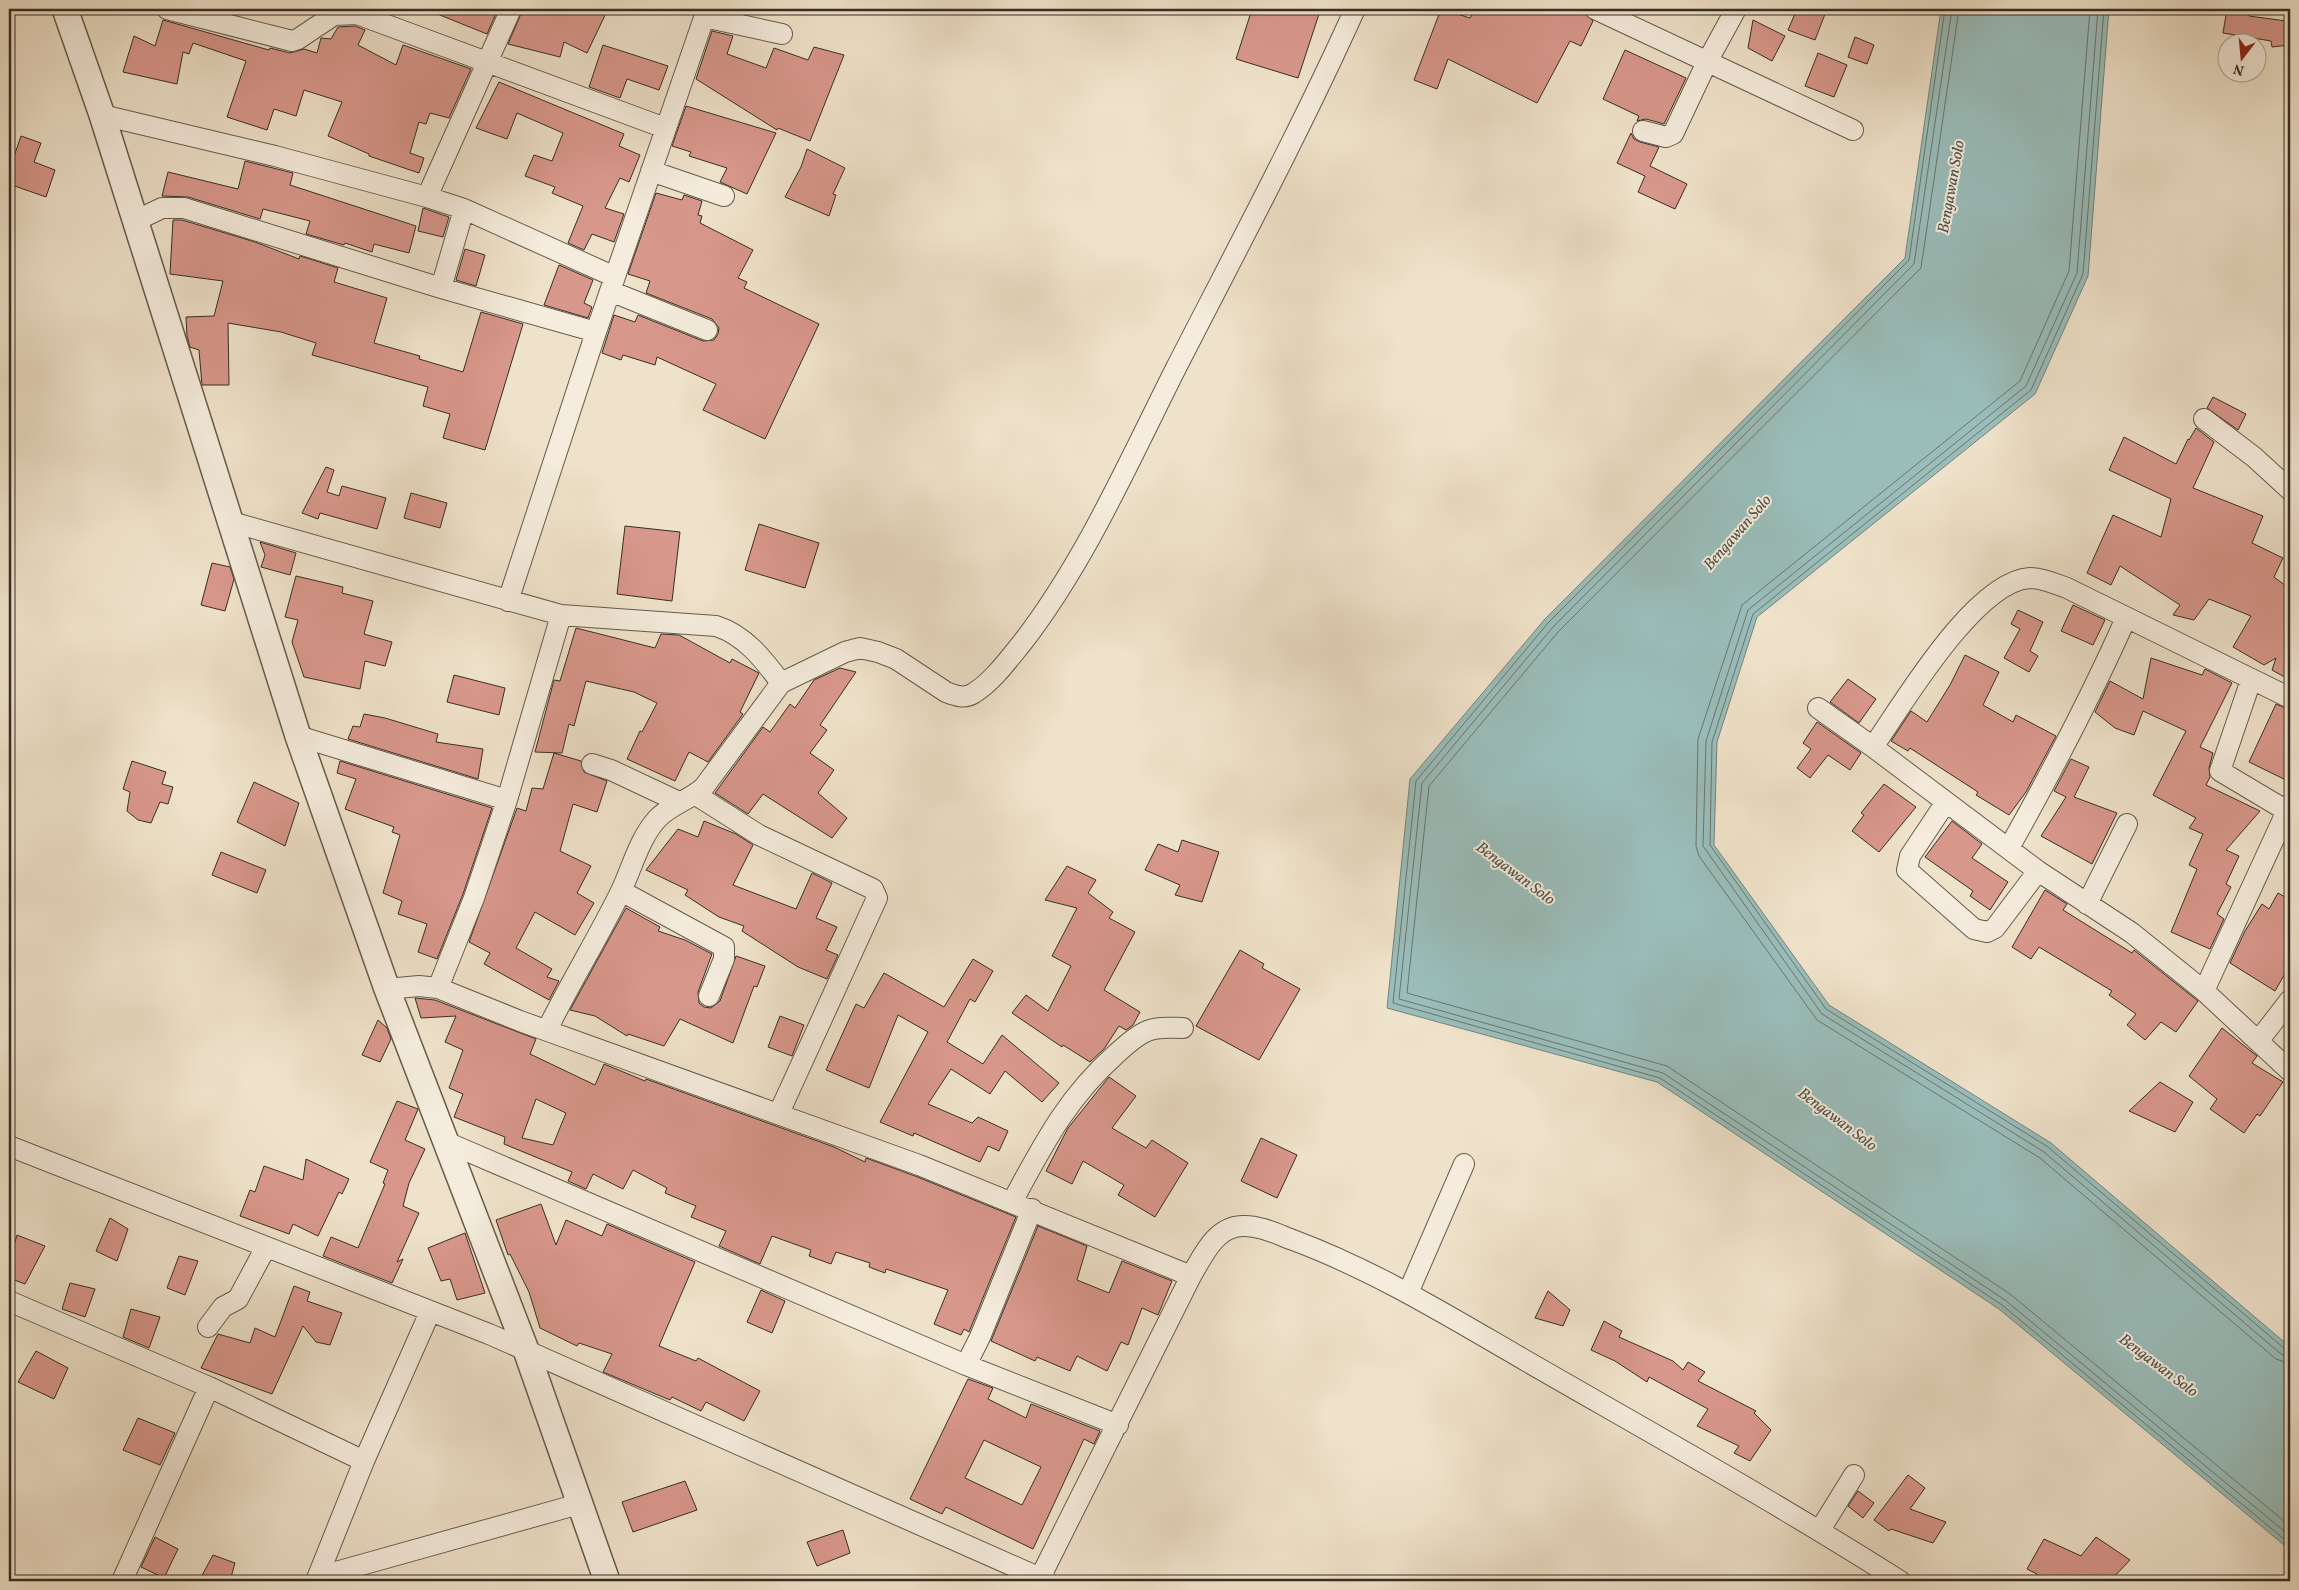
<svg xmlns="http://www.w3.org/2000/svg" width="2299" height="1590" font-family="Vollkorn,serif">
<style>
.water{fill:#9abdba;stroke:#72847e}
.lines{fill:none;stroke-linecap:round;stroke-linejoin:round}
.shore{stroke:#68766e;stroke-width:1}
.building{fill:#d8978b;stroke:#372e23;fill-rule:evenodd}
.minor-casing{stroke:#655b4d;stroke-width:22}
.tertiary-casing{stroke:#655b4d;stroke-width:28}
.minor{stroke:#f5ecdd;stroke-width:20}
.tertiary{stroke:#f5ecdd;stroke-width:25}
.labels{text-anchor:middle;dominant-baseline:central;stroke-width:4;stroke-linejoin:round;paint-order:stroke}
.water-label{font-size:16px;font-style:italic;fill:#505249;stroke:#f5ecdd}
</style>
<rect width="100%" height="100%" fill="#efe2ca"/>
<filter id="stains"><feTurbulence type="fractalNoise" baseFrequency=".004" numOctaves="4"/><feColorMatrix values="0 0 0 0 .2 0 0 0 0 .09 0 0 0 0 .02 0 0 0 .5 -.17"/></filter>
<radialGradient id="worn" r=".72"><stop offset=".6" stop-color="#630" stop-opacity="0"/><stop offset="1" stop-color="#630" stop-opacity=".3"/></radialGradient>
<path class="water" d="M1941,9H2109L2088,276L2035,394L1757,617L1717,742L1714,845L1829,1005L2051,1143L2290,1347V1550L1999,1309L1657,1082L1387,1008L1410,779L1545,619L1905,258Z"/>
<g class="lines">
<path class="shore" d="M1945,9L1909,260L1548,623L1416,781L1393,1003L1660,1078L2002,1305L2290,1544
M1952,9L1914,264L1553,627L1422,783L1399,999L1663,1073L2005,1300L2290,1536
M1959,9L1921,268L1558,632L1429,786L1407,993L1667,1066L2010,1294L2290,1526
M2090,9L2069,271L2020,381L1742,605L1698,739L1696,846L1699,856L1817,1020L2040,1158L2276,1359L2290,1364
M2098,9L2077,273L2026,386L1748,610L1706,741L1703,846L1822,1014L2044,1152L2281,1354L2290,1357
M2104,9L2083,274L2031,390L1753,614L1712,742L1710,845L1826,1009L2048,1147L2285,1349L2290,1350"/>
</g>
<path class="building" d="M425,9H498L487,34Z
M523,9H608L587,53L564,42L560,57L508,44Z
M1252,9H1304L1319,14L1298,78L1236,59Z
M1441,9L1470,18L1475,9H1580L1593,21L1581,46L1570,41L1537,103L1448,59L1437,89L1414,80Z
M1797,9H1827L1815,40L1788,30Z
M2227,9L2249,12V16L2286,21L2289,45L2272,47L2271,41L2223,33Z
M163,20L269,50L270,48L290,53L304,49L317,53L321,38L331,39L338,27L355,26L365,30L358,45L396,65L403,45L471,69L449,118L430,113L426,124L419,122L410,153L424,158L419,173L369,156V154L328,136L342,102L304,90L296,116L274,109L267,130L227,117L246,61L193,43L189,54L183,52L177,84L123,72L134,36L155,46Z
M1753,20L1785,36L1772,61L1748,48Z
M712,31L733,36L727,54L766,68L774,48L808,60L814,47L844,55L810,141L778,128L777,130L696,79Z
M1855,37L1874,45L1867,64L1848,57Z
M603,45L668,66L659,90L627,79L620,98L589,87Z
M1625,50L1686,78L1664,124L1646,119L1637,121L1639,116L1603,99Z
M1818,53L1847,65L1834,97L1805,86Z
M499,82L624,134L619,146L640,155L629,182L620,178L605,208L624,214L614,242L592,234L584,250L568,243L583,206L552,193L555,187L525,176L534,155L552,161L563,133L517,113L507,139L476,128Z
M686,106L776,133L747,194L720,182L727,168L689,156L691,152L672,146Z
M1631,133L1634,139L1640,142L1659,147L1650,166L1687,184L1675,209L1638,192L1645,176L1617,163Z
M21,136L41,143L34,162L55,170L46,197L9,184V171Z
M807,149L845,168L833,194L836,195L829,216L785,197L801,167Z
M245,161L293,173L290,185L416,226L409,253L374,244L372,252L345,243L344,245L306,234L310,221L263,209L260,219L188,197L162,196L168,172L238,189Z
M656,193L682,200L684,195L702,201L698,215L702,216L700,223L753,250L738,278L747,282L744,288L819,324L765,439L703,410L716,384L657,357L655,365L623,355L621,360L602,353L614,315L635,322L638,315L703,341L714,340L718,334L719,328L712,319L646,293L650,281L628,274Z
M423,208L449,217L443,237L418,231Z
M173,220H182L255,242L299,259L300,256L338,268L334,282L387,298L374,343L420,356L419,359L463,372L481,312L523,324L485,450L443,438L450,414L423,406L428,387L312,355L316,343L281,332L228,323L229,385H202L199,350L190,347L187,336L186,317L214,316L223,281L170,274Z
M465,249L485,255L476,286L456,280Z
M559,265L593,280L584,303L592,307L588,318L544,305Z
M2213,397L2246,414L2238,430L2207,408Z
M2196,428L2214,442L2193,488L2263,516L2252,543L2283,558L2274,577L2290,589V680L2272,670L2276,658L2264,665L2233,647L2251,616L2209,599L2194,620L2173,615L2180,605L2120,566L2111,585L2087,573L2113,515L2161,537L2171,499L2109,470L2124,437L2176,464L2188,439L2189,440Z
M326,467L334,470L327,492L339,496L342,486L386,498L377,529L320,513L318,519L302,513Z
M411,493L447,503L440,528L404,518Z
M759,524L819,543L805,588L745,570Z
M625,526L680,532L672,601L617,594Z
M260,542L296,553L290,575L261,567L265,555Z
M212,563L230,567L234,579L225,611L201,605Z
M296,576L343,587L342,593L373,601L364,634L392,642L385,666L365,661L360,689L304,677L292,642L298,620L285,617Z
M2073,605L2105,620L2093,645L2061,631Z
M2018,610L2043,622L2030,651L2038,656L2029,672L2004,658L2020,629L2011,624Z
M576,628L655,648L661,634L679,635L730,663L732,659L759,673L740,712L743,714L708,762L689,752L675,781L627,759L640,731L642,732L657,703L634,692L586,681L574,726L569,724L562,753L535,752L554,680L560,681Z
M1965,655L1999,672L1983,705L2013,722L2016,715L2056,736L2026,792L2009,815L1976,795L1978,792L1910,748L1908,751L1891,741L1911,711L1927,722L1950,685Z
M2151,658L2202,675L2205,669L2232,683L2200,747L2213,753L2209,768L2210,777L2206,785L2260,811L2226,850L2239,856L2226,884L2231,887L2217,914L2224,919L2210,949L2171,932L2197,869L2189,865L2203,834L2189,828L2196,818L2153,795L2186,731L2143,711L2134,735L2115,728L2095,712L2110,681L2143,699Z
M840,668L856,672L820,725L827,730L810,753L834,770L818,793L847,818L832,838L763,794L748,814L715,793L763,727L770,732L790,704L795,708L814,680Z
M454,675L505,688L499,715L447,702Z
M1848,679L1876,699L1859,723L1830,702Z
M2276,704L2290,710V782L2249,762Z
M364,714L385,718L438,734L436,742L483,749L478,779L348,739L353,726L360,727Z
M1817,722L1861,753L1850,770L1828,755L1810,778L1797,768L1811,749L1803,743Z
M554,753L581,761L584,772L607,781L597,812L573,804L560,851L591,866L577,893L594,903L575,935L535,912L516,948L552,969L547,977L559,981L549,1000L484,964L490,953L469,942L517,808L526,811L532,788L543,789Z
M2071,759L2089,767L2074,797L2117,813L2092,864L2041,836L2066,797L2054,791Z
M132,761L166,772L162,784L173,787L168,804L160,802L151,823L138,820L127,811L130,792L123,789Z
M340,761L492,808L463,894L437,959L418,952L427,924L398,914L402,901L383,893L400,835L392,832L394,827L345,809L356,779L337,773Z
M254,782L299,803L285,846L237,822Z
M1884,784L1916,807L1879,852L1852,831L1864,815L1861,813Z
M704,821L736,834L753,845L733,885L796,909L812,873L832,883L816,918L837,927L826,950L838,955L827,979L798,967L742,931L744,926L719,917L685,895L688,890L646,870L678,829L698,837Z
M1952,821L1982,844L1972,858L2008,882L1990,910L1970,896L1973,891L1925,857Z
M1182,840L1219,852L1202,902L1175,895L1180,885L1145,870L1158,844L1178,852Z
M221,852L266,870L257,893L212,875Z
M1067,866L1096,880L1088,893L1113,912L1109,918L1135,932L1104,990L1140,1012L1133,1025L1126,1030L1119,1026L1104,1049L1090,1062L1063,1045L1062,1047L1012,1013L1026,995L1048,1011L1071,966L1052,956L1077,908L1045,900Z
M2045,890L2067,904L2063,910L2132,953L2134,950L2198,1001L2176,1032L2161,1022L2145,1040L2127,1025L2136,1014L2109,995L2112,991L2039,947L2031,959L2012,947Z
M2278,893L2290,900V965L2275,991L2230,963L2245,931L2262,904L2269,909Z
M626,908L660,927L658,931L685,940L712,954L698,992L699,1003L704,1007L711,1008L720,1001L736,956L765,966L757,987L754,986L733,1043L680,1019L664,1046L628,1034L627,1036L595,1016L570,1010Z
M1240,950L1264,964L1262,968L1300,989L1259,1060L1196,1026Z
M973,959L993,971L975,1002L970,999L947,1042L983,1064L1002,1035L1059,1083L1042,1102L1005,1071L990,1094L951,1069L928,1104L972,1123L978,1117L1008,1131L999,1151L988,1146L980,1162L914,1133L913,1136L880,1122L928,1032L898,1015L869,1088L826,1070L856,1004L864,1008L884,973L944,1007Z
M415,998L435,1000L536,1039L530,1054L595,1085L604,1064L645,1081L646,1079L834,1147L865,1162L866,1158L915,1176L1016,1217L969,1332L964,1329L961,1335L934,1324L948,1290L886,1269L885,1273L869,1267L870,1263L836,1252L831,1264L809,1256L811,1250L772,1236L760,1264L719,1246L726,1231L691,1217L696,1206L665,1193L667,1188L633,1170L623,1189L593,1174L586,1189L568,1181L572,1172L504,1144L505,1137L454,1117L463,1094L449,1088L463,1050L445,1042L456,1016L421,1018ZM536,1099L566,1113L553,1145L522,1138Z
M780,1016L804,1025L792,1056L768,1047Z
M378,1020L387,1028L391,1039L380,1062L362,1055Z
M2222,1028L2257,1056L2252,1063L2283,1082L2260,1116L2257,1114L2244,1133L2210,1109L2217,1099L2189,1076Z
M1109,1077L1136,1096L1112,1128L1146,1148L1152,1140L1188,1163L1155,1217L1118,1195L1124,1185L1083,1161L1072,1184L1046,1171L1068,1128Z
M2160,1082L2193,1102L2175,1132L2129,1111Z
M397,1101L418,1109L405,1140L425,1149L409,1183L403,1206L419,1213L397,1262L403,1259L392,1283L323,1256L331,1237L358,1248L385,1184L383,1183L388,1170L370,1162Z
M1261,1138L1297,1155L1277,1198L1241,1181Z
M306,1159L349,1179L342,1194L339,1192L318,1236L293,1224L289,1234L240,1216L250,1190L255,1192L264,1166L303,1180Z
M541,1204L556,1245L566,1220L602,1236L607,1224L695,1262L659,1346L696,1361L698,1358L760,1391L744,1421L706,1402L701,1411L672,1397L670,1400L603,1372L612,1354L579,1343L577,1346L540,1328L529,1292L510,1254L508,1255L496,1220Z
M110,1218L128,1229L117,1261L96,1251Z
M1038,1226L1087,1246L1077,1280L1109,1293L1122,1261L1172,1281L1158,1315L1142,1308L1128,1345L1121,1342L1107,1371L1077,1356L1070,1371L1037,1357L1035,1361L991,1341Z
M465,1233L485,1293L457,1300L450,1279L441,1281L428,1248Z
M17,1235L45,1246L25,1284L9,1278V1262Z
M179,1256L198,1261L185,1295L167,1288Z
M70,1283L95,1289L85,1317L62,1309Z
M294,1286L310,1292L307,1301L342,1313L330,1345L316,1342L303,1326L272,1394L201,1368L218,1334L250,1343L255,1328L275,1337Z
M761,1290L785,1301L772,1333L747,1322Z
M1548,1291L1570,1310L1563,1326L1535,1318Z
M131,1309L160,1317L149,1348L123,1337Z
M1604,1321L1622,1331L1619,1337L1673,1361L1683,1370L1688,1362L1705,1372L1698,1381L1756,1411L1754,1413L1771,1430L1750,1461L1734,1453L1739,1446L1697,1426L1708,1409L1649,1377L1647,1382L1615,1361L1591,1350Z
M36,1351L68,1368L54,1399L18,1382Z
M968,1379L993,1388L988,1399L1026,1418L1031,1404L1100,1431L1094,1444L1084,1439L1033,1549L946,1507L942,1514L910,1499ZM984,1440L1041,1467L1022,1505L965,1478Z
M138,1418L175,1433L160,1465L123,1450Z
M1908,1475L1925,1488L1910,1509L1946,1522L1933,1543L1891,1529L1889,1531L1874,1520Z
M685,1481L697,1510L633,1532L622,1502Z
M1858,1491L1874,1503L1863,1518L1848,1506Z
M843,1530L850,1553L817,1566L807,1542Z
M155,1537L178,1549L164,1578L141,1567Z
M2096,1537L2130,1560L2110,1581H2034L2037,1574L2027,1569L2044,1539L2081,1556Z
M213,1555L235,1563L230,1581H199Z"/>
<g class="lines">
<g class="minor-casing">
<path id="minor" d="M167,9L292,41L298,39L334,15L357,14L665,128
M1595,9L1853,130
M704,17L782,34
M102,115L275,156L427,197L464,209L615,277
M1643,131L1666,137L1673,134L1707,62L1736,9
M651,171L724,196
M427,197L511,9
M135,221L162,208H184L441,288L596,332L707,9
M441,288L464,209
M610,291L707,330
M2204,419L2254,457L2290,490
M228,521L561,615L716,626C745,635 764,660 781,683
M508,601L596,332
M2251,680L2220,771L2287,811
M1818,708L1873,747L2038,871L2132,933L2204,991L2290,1071
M298,736L507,800
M1873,747C1903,704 1975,581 2030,578C2042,578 2056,584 2067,588L2290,698
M592,764L611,770L679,802
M696,795L759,835L873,889L877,898L779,1113
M1946,802L1910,856L1907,870L1974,929L1987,932L1995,928L2038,871
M2009,848C2051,773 2091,697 2126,618
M621,891L724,947V959L709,996
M2087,904L2127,824
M438,988L474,898L507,800L561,615
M387,989L419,986L438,988L520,1021L919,1165L1191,1276
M2204,991L2290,804
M547,1030C570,983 598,938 621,891C632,868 639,839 657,819C671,804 690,800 704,787L781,683L845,652L860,648L878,652L896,659L946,692C956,696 965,699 974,693C993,681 1008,660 1022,643C1086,560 1129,461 1176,368C1237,249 1300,131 1355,9
M2259,1040L2290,1000
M446,1142L966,1365L1118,1425
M9,1146L489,1334L1047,1581
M1012,1202C1043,1145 1066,1099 1115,1055C1124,1047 1134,1037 1145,1032C1157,1026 1171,1028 1183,1028
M1408,1293L1464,1164
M9,1301L209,1387L364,1461
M208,1327L223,1307L238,1299L266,1247
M966,1365L980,1337L1032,1209
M1820,1530L1854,1475
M318,1577L579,1504
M1040,1578L1191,1276C1203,1256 1215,1227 1242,1226C1259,1225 1277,1234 1293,1240C1376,1271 1452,1318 1528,1362C1653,1434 1779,1504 1900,1581
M122,1581L209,1387
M316,1581L364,1461L430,1312"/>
</g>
<g class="tertiary-casing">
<path id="tertiary" d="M65,9L102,115L298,736L387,989L526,1350L607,1581"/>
</g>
<use href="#minor" class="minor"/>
<use href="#tertiary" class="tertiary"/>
</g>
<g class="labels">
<g class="water-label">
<text transform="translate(1952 187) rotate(-80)">Bengawan Solo</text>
<text transform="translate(1738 533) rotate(-49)">Bengawan Solo</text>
<text transform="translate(1515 874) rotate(37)">Bengawan Solo</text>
<text transform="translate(1837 1120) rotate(37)">Bengawan Solo</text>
<text transform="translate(2158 1366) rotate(37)">Bengawan Solo</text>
</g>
</g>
<rect width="2299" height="1590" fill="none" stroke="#efe2ca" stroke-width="30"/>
<rect x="10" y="10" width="2279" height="1570" fill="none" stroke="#372e23" stroke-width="2.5"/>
<rect x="15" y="15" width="2269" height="1560" fill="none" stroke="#372e23"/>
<g transform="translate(2242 58) rotate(196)"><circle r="24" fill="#f5ecdd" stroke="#a9a093"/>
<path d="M0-4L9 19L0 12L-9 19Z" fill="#8f2418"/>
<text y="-8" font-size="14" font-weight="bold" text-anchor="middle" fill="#372e23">N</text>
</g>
<rect width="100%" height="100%" filter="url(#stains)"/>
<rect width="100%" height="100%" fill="url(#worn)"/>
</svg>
